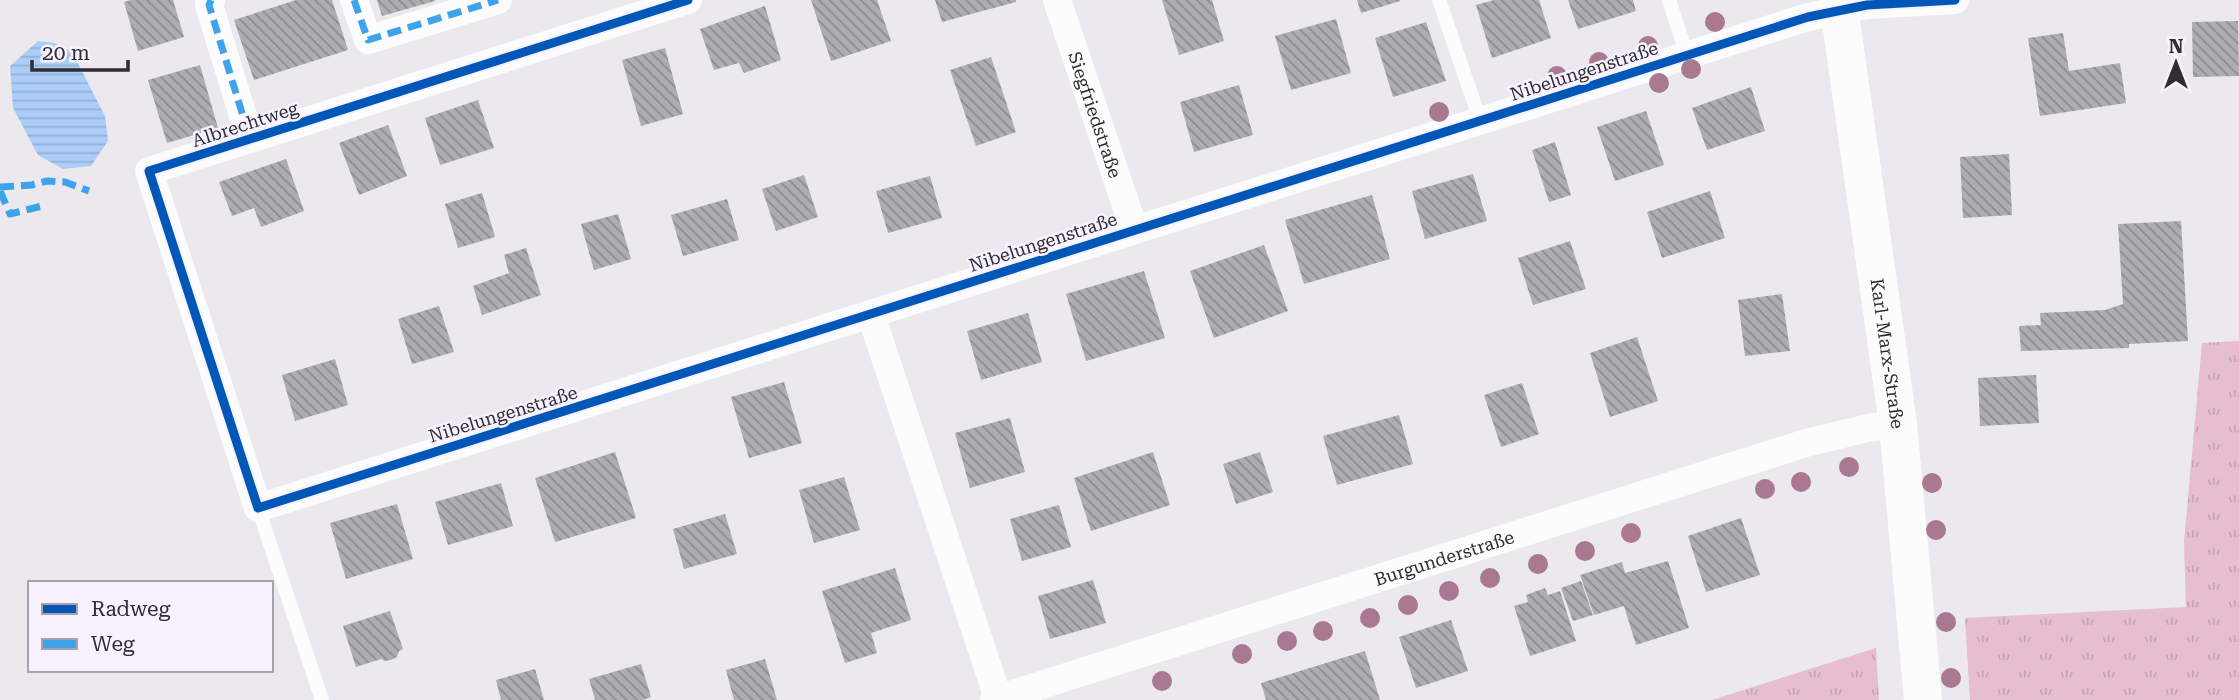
<svg xmlns="http://www.w3.org/2000/svg" width="2239" height="700" font-family="'Roboto Serif',serif">
<style>
.grass{fill:url(#grass-tufts)}
.water{fill:url(#water-rules)}
.building{fill:url(#building-back-hatch)}
.lines{fill:none;stroke-linecap:round;stroke-linejoin:round}
.lane{stroke:#fcfcfc;stroke-width:14}
.street{stroke:#fcfcfc;stroke-width:28}
.secondary{stroke:#fcfcfc;stroke-width:38}
.quiet{stroke:#3ea3eb;stroke-width:7;stroke-dasharray:14 7;stroke-linecap:butt}
.cycleway-casing{stroke:#f7f2ff;stroke-width:13}
.cycleway{stroke:#0057b8;stroke-width:9}
.tree{fill:#ab7891}
.labels{text-anchor:middle;dominant-baseline:central;stroke-width:5;stroke-linejoin:round;paint-order:stroke}
.street-label{font-size:18px;fill:#2f2d32;stroke:#f7f2ff}
</style>
<defs>
<pattern id="grass-tufts" width="24" height="20" patternUnits="userSpaceOnUse" patternTransform="scale(1.75)"><rect width="24" height="20" fill="#e7bece"/><path d="M3 7l-1-3M5 7V3M7 7l1-3M15 17l-1-3M17 17v-4M19 17l1-3" fill="none" stroke="#c6a4b1"/></pattern>
<pattern id="water-rules" width="6" height="5" patternUnits="userSpaceOnUse" patternTransform="scale(1.75)"><rect width="6" height="5" fill="#abcdf8"/><path d="M0 2.5h6" fill="none" stroke="#93b0d5"/></pattern>
<pattern id="building-back-hatch" width="6" height="6" patternUnits="userSpaceOnUse" patternTransform="scale(1.75)"><rect width="6" height="6" fill="#adadb2"/><path d="M-1 5l2 2M0 0l6 6M5-1l2 2" fill="none" stroke="#8d8d91"/></pattern>
</defs>
<rect width="100%" height="100%" fill="#ebe8ee"/>
<path class="grass" d="M2239,341V700H1970L1965,618L2186,607L2184,542L2202,343Z
M1876,648L1879,700H1712Z"/>
<path class="water" d="M38,41L55,43L72,52L105,116L108,141L91,166L63,169L38,155L13,108L10,66Z"/>
<path class="building" d="M131,0H173L184,37L138,51L124,2Z
M296,0H332L348,50L254,80L234,20Z
M377,0H435V1L382,16Z
M811,0H877L891,41L831,61Z
M935,0H1016V2L942,22Z
M1162,0H1212L1224,41L1179,55Z
M1357,0H1400V1L1361,13Z
M1494,0H1539L1551,38L1492,58L1476,5Z
M1568,0H1633L1636,11L1578,29Z
M765,6L781,60L744,73L739,63L714,70L700,29Z
M1336,19L1351,73L1291,90L1275,36Z
M2238,21L2239,76L2193,77L2192,22Z
M1426,22L1446,81L1393,97L1375,38Z
M2063,33L2069,71L2120,63L2126,103L2040,116L2028,38Z
M665,48L683,114L641,126L622,60Z
M991,57L1016,132L976,146L950,70Z
M200,65L218,128L167,143L148,80Z
M1239,85L1253,135L1194,152L1180,102Z
M1751,87L1765,131L1707,150L1692,108Z
M478,100L494,148L440,165L425,118Z
M1646,111L1664,165L1615,181L1597,127Z
M388,125L407,176L359,195L339,143Z
M1555,142L1571,195L1549,202L1532,150Z
M2009,154L2012,215L1963,218L1960,157Z
M286,159L304,211L261,227L254,208L232,216L219,182Z
M1473,174L1487,221L1425,239L1412,191Z
M804,175L818,217L776,231L762,189Z
M930,176L942,218L888,233L876,191Z
M1710,191L1725,238L1662,258L1647,212Z
M482,193L495,237L458,248L445,204Z
M1372,195L1390,259L1304,284L1285,220Z
M727,199L739,240L683,256L671,215Z
M618,214L631,259L594,270L581,224Z
M2181,221L2188,341L2129,344V348L2021,351L2019,326L2041,325L2040,313L2105,310L2123,304L2118,224Z
M1570,241L1586,289L1533,305L1518,258Z
M1264,245L1288,311L1214,338L1190,271Z
M526,248L541,295L482,315L473,286L509,273L504,255Z
M1144,271L1165,338L1086,361L1066,294Z
M1782,294L1790,351L1745,356L1738,300Z
M439,306L454,352L412,364L398,319Z
M1028,313L1042,362L981,380L967,331Z
M1637,337L1658,401L1610,417L1590,353Z
M335,359L348,405L295,421L282,375Z
M2036,375L2039,423L1980,426L1978,378Z
M784,382L802,443L749,458L731,397Z
M1522,383L1539,434L1501,447L1484,395Z
M1399,415L1413,464L1337,485L1323,436Z
M1010,418L1025,472L970,488L955,433Z
M615,452L636,518L555,542L535,478Z
M1153,452L1170,505L1091,531L1074,478Z
M1260,452L1273,492L1236,504L1223,464Z
M844,477L860,530L814,543L799,490Z
M501,483L513,526L448,545L435,502Z
M397,504L413,559L346,579L330,523Z
M1059,505L1071,547L1022,561L1010,519Z
M725,514L737,554L684,569L673,529Z
M1741,518L1760,575L1706,592L1688,536Z
M1668,561L1689,628L1636,645L1624,606L1594,615L1580,575L1622,562L1625,573Z
M895,568L911,620L871,633L877,653L845,663L822,591Z
M1093,580L1106,623L1050,639L1038,596Z
M1581,581L1593,615L1573,621L1561,588Z
M1545,588L1548,595L1560,591L1576,641L1530,656L1514,606L1528,602L1526,595Z
M390,611L403,649L399,651L397,657L391,660L385,661L381,659L356,667L343,626Z
M1451,620L1468,671L1416,688L1399,637Z
M1365,651L1380,700H1266L1261,683Z
M765,659L777,700H734L726,670Z
M641,664L651,697L643,700H595L589,679Z
M535,669L544,700H501L496,680Z"/>
<g class="lines">
<path class="lane" d="M1439,0L1480,120
M1669,0L1687,55
M258,508L322,700"/>
<g class="street">
<path d="M211,0L209,5L243,116"/>
<path d="M354,0L368,40L498,0"/>
<path d="M688,0L149,171L258,508L1808,17L1867,5L1955,0"/>
<path id="s1" d="M1057,0L1134,229"/>
<path d="M871,315L998,698"/>
<path id="s2" d="M994,700L1806,443L1868,428L1898,424"/>
</g>
<path class="secondary" id="s3" d="M1838,0L1898,424L1923,700"/>
<path class="quiet" d="M211,0L209,5L243,116
M354,0L368,40L498,0
M0,187L32,185L47,181L65,182L89,191
M0,191L10,214L46,205"/>
<g class="cycleway-casing">
<path id="cycleway" d="M688,0L149,171L258,508L1808,17L1867,5L1955,0"/>
</g>
<use href="#cycleway" class="cycleway"/>
</g>
<g class="tree">
<circle cx="1715" cy="22" r="10"/>
<circle cx="1648" cy="46" r="10"/>
<circle cx="1599" cy="62" r="10"/>
<circle cx="1691" cy="69" r="10"/>
<circle cx="1557" cy="76" r="10"/>
<circle cx="1659" cy="83" r="10"/>
<circle cx="1439" cy="112" r="10"/>
<circle cx="1849" cy="467" r="10"/>
<circle cx="1801" cy="482" r="10"/>
<circle cx="1932" cy="483" r="10"/>
<circle cx="1765" cy="489" r="10"/>
<circle cx="1936" cy="530" r="10"/>
<circle cx="1631" cy="533" r="10"/>
<circle cx="1585" cy="551" r="10"/>
<circle cx="1538" cy="564" r="10"/>
<circle cx="1490" cy="578" r="10"/>
<circle cx="1449" cy="591" r="10"/>
<circle cx="1408" cy="605" r="10"/>
<circle cx="1370" cy="618" r="10"/>
<circle cx="1946" cy="622" r="10"/>
<circle cx="1323" cy="631" r="10"/>
<circle cx="1287" cy="641" r="10"/>
<circle cx="1242" cy="654" r="10"/>
<circle cx="1951" cy="678" r="10"/>
<circle cx="1162" cy="681" r="10"/>
</g>
<g class="labels">
<g class="street-label">
<text transform="translate(1584 71) rotate(-18)">Nibelungenstraße</text>
<text stroke="none"><textPath href="#s1" startOffset="121">Siegfriedstraße</textPath></text>
<text transform="translate(245 124) rotate(-18)">Albrechtweg</text>
<text transform="translate(1043 242) rotate(-18)">Nibelungenstraße</text>
<text stroke="none"><textPath href="#s3" startOffset="357">Karl-Marx-Straße</textPath></text>
<text transform="translate(503 414) rotate(-17)">Nibelungenstraße</text>
<text stroke="none"><textPath href="#s2" startOffset="472">Burgunderstraße</textPath></text>
</g>
</g>
<rect x="28" y="581" width="245" height="91" fill="#f7f2ff" stroke="#a7a3ad" stroke-width="2"/>
<rect x="42" y="604" width="35" height="10" fill="#0057b8" stroke="#a7a3ad" stroke-width="2"/>
<text x="91" y="616" font-size="21" fill="#2f2d32">Radweg</text>
<rect x="42" y="639" width="35" height="10" fill="#3ea3eb" stroke="#a7a3ad" stroke-width="2"/>
<text x="91" y="651" font-size="21" fill="#2f2d32">Weg</text>
<g transform="translate(2176 63)" stroke="#f7f2ff" stroke-width="5" paint-order="stroke">
<path d="M0-5L12 26L0 18L-12 26Z" fill="#2f2d32"/>
<text y="-10" font-size="19" font-weight="bold" text-anchor="middle" fill="#2f2d32">N</text>
</g>
<path d="M32 60v10h96v-10" fill="none" stroke="#2f2d32" stroke-width="3.5"/>
<text x="42" y="60" font-size="21" fill="#2f2d32" stroke="#f7f2ff" stroke-width="5" paint-order="stroke">20 m</text>
</svg>
